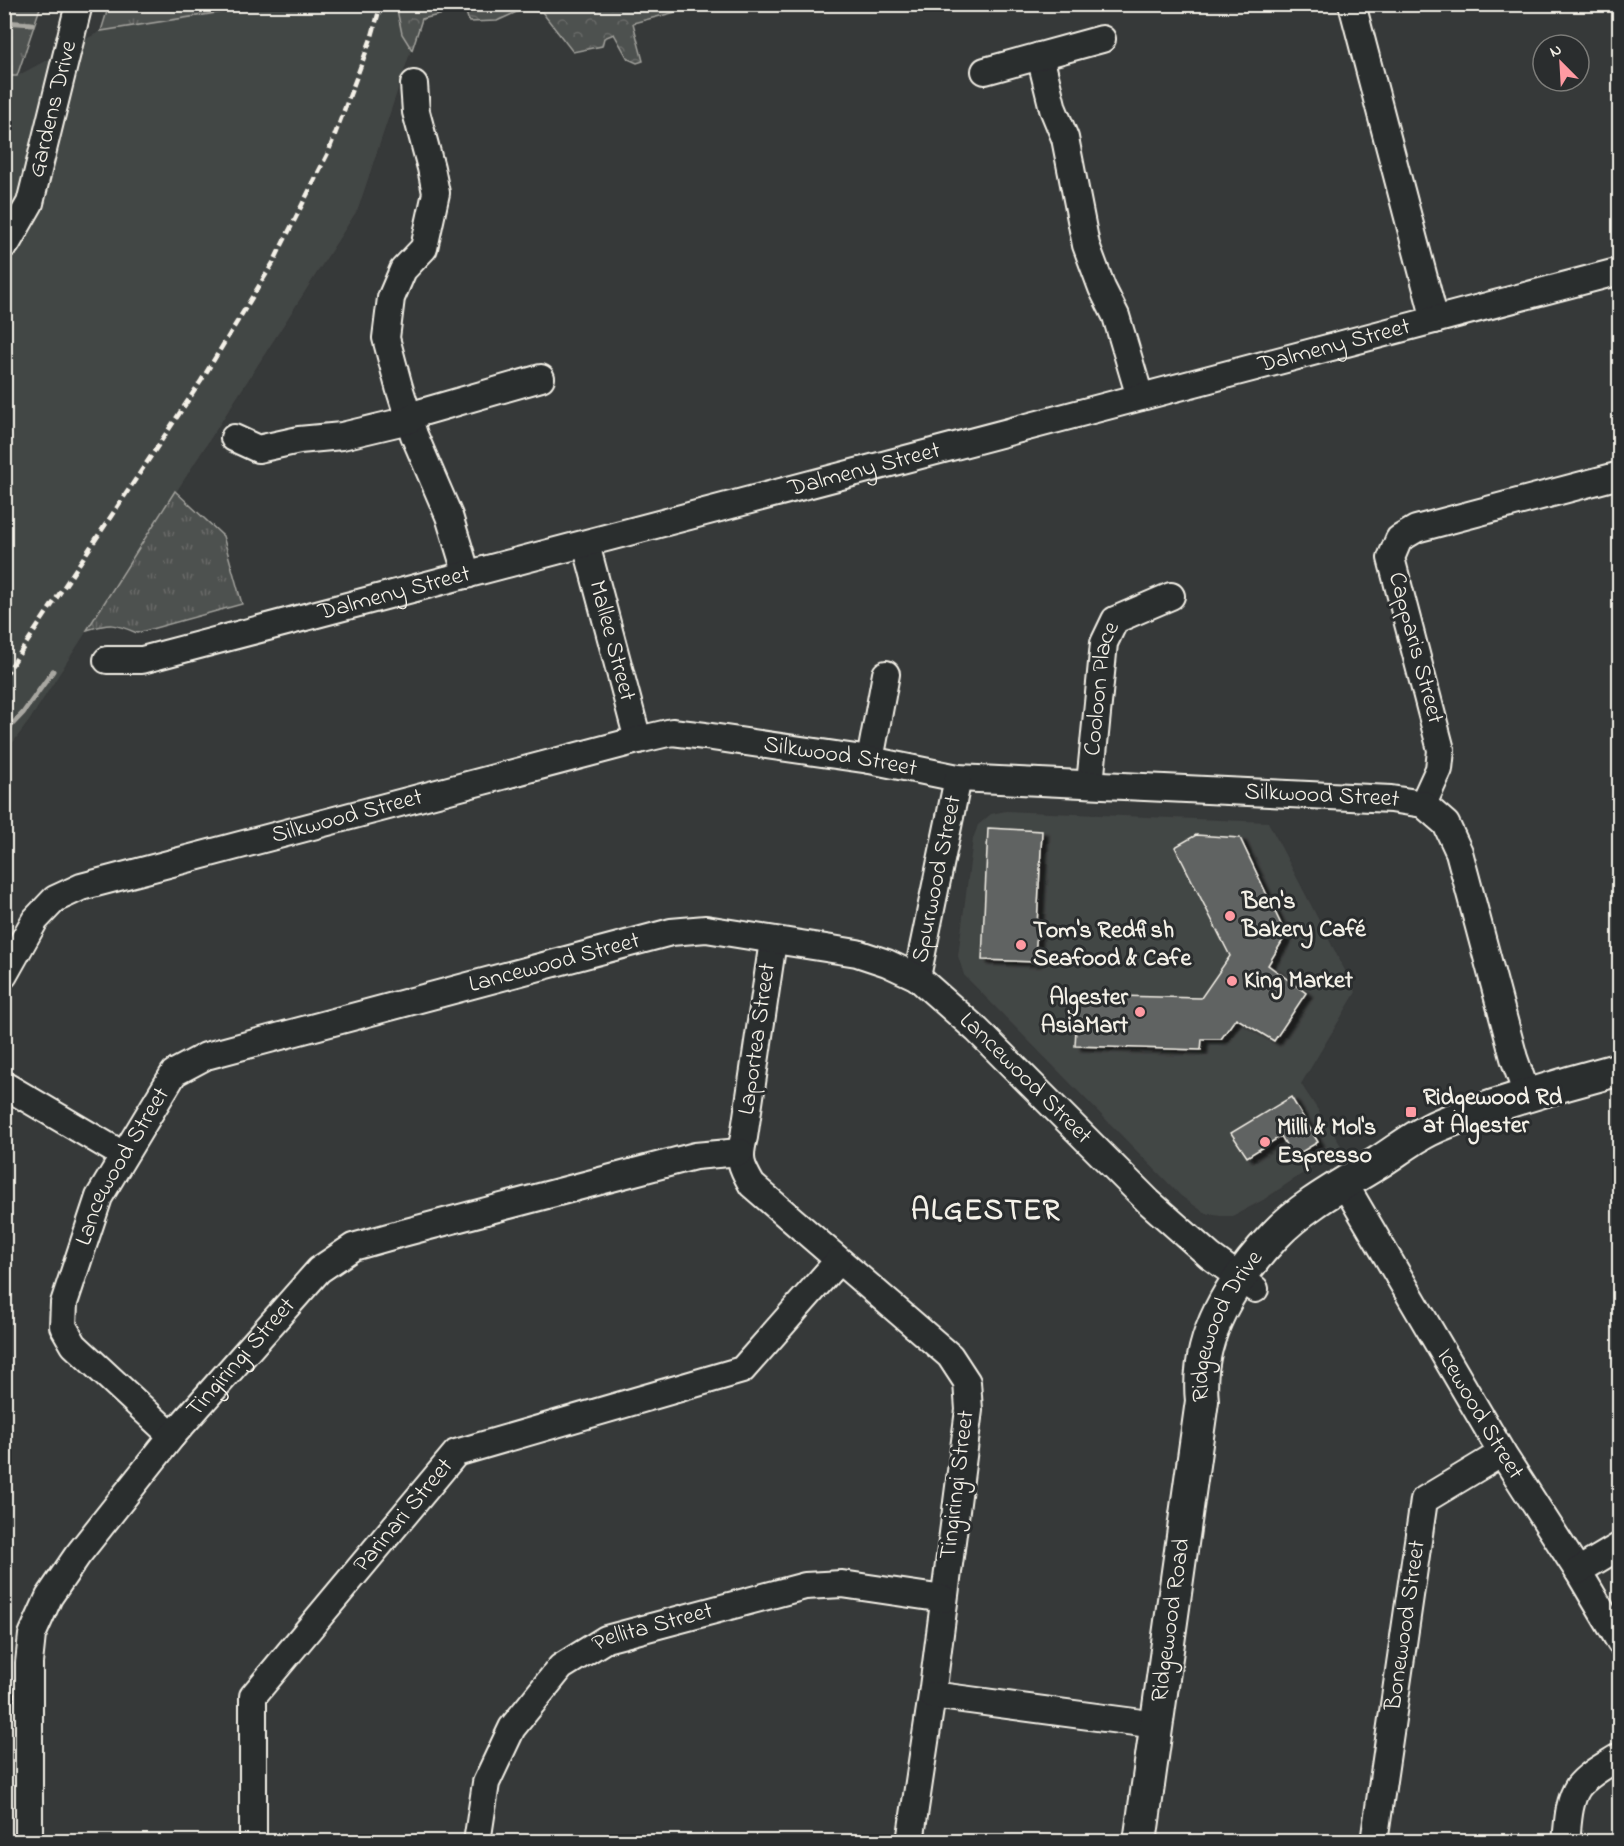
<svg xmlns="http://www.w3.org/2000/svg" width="1624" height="1846" font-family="'Indie Flower',sans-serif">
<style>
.built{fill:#434645}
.forest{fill:url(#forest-crowns);stroke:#a1a19c;stroke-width:1.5}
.park{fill:url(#park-tufts);stroke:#a1a19c;stroke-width:1.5}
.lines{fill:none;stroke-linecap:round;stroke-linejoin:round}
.stream{stroke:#a8a7a1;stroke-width:5}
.building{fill:#616362;stroke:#f4f1e8;stroke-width:1.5;filter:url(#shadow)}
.minor-casing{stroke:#f4f1e8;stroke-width:30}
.major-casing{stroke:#f4f1e8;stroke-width:36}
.minor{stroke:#2a2d2e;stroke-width:26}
.major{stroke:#2a2d2e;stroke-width:32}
.rail{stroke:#f4f1e8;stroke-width:4.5;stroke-dasharray:9 4.5;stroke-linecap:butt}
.poi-dot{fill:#ff9aa2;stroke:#2a2d2e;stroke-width:2}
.labels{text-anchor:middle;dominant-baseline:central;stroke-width:6;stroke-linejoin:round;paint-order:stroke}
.street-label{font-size:24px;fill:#f4f1e8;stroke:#2a2d2e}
.poi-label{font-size:24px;font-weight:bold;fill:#f4f1e8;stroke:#2a2d2e;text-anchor:start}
.district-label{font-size:30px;font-weight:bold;letter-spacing:1.5px;fill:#f4f1e8;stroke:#2a2d2e}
</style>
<defs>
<pattern id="forest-crowns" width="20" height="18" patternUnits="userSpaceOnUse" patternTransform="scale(1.5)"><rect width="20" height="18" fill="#4e514f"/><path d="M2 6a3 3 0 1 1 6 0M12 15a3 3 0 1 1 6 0" fill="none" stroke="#686a68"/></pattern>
<pattern id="park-tufts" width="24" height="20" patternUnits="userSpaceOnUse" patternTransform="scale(1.5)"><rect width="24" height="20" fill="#4e514f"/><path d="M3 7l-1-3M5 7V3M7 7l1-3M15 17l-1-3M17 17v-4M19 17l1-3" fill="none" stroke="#686a68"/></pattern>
<filter id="shadow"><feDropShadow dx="6" dy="4" stdDeviation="1.5" flood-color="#0009"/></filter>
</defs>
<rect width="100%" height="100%" fill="#363939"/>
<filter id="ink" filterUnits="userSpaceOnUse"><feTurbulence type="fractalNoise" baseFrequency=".0167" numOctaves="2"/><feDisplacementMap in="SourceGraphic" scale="12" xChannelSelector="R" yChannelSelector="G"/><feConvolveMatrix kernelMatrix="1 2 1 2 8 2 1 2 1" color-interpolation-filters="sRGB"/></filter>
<g filter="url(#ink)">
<path class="built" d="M267,5H426L358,209L29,721L5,753L4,576L7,571H4L5,76H17L101,31Z
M1006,811L1268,822L1356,992L1301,1084L1342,1147L1263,1200L1233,1216H1220L1205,1213L1181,1196L964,975L958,956L973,839L978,825L991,814Z"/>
<path class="forest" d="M396,5V4L703,5L633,23L643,61L637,63L628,59L614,34L604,38L602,46L573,52L542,12L521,10L497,21L469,22L465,9L422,19L412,50L402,34Z"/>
<path class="park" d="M5,4L41,5L17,76H5Z
M109,5V4L267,5L101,31Z
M175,491L223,536L242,604L137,633C114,623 110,623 87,630Z"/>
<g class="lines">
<path class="stream" d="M4,22L32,24
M4,733L23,713L53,671"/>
</g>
<path class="building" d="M988,828L1042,831L1035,962L982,960Z
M1196,835L1240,838L1286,935L1268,965L1306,993L1274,1041L1236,1018L1221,1039H1202L1201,1050L1075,1046L1078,995L1201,998L1230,956L1175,847Z
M1291,1097L1318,1142L1293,1157L1281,1136L1247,1157L1231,1133Z"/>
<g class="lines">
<g class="minor-casing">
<g id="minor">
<path d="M1352,4L1435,320"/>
<path d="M1040,56L1053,109L1065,138L1086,245L1102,288L1116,316L1140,397"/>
<path d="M985,71L1102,39"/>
<path d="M414,84L416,112L431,168L436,193L424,248L403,270L391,298L386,338L399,387L414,435L449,516L467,575"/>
<path id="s1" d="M4,244L7,243L30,203L79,4"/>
<path d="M234,438L258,449L299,440L342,436L409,420L419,413L541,378"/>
<path id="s2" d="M586,544L638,740"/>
<path id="s3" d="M107,660H142L1620,271"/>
<path d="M870,760L886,674"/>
<path id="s4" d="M1090,784L1104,643L1115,620L1171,596"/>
<path d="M1423,804L1439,769L1441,750L1391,558L1399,539L1416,529L1620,475"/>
<path d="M773,941L744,1137C738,1160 741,1166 752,1185L950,1356L967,1382L969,1410L932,1695L910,1842"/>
<path id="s5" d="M4,975L35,920L55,899L81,887L638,740L672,732L705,736L870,760L958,778L1391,799L1423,804L1446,824L1459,852L1514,1058L1527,1095"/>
<path id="s6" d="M917,977L958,778"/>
<path d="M4,1085L123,1155"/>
<path id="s7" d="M1344,1183L1502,1453L1578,1571L1620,1642"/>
<path id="s8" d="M172,1436L74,1345L63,1326L64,1303L99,1197L174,1073L206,1056L671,932L706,929L857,953L887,963L917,977L977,1030L1149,1202L1210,1256L1255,1289"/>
<path d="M1578,1571L1620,1546"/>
<path d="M932,1695L1157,1725"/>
<path id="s9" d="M29,1842V1663L32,1635L49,1597L77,1556L172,1436L319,1270L353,1247L399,1234L695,1156L740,1152"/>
<path id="s10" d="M253,1842V1696L456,1453L742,1370L838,1261"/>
<path id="s11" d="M477,1842L486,1783L512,1728L561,1667L606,1639L805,1586L842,1584L944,1599"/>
<path id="s12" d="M1374,1842L1424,1500L1502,1453"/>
<path d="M1566,1842C1568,1824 1568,1802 1578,1787C1588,1774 1606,1765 1620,1756"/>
</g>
</g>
<g class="major-casing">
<g id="major">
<path id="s13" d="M1140,1842L1202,1401C1195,1338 1233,1279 1275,1235C1303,1205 1344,1184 1379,1162C1395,1152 1411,1139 1429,1130C1450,1119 1475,1112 1497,1105C1537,1092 1578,1080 1620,1069"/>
</g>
</g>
<use href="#minor" class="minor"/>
<use href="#major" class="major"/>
<path class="rail" d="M4,677L201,381L273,263L328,153L372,36L381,4"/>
</g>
</g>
<g class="poi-dot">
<circle cx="1230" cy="916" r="6"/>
<circle cx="1021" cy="945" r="6"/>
<circle cx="1232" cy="981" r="6"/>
<circle cx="1140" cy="1012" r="6"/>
<rect x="1405" y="1106" width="12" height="12" rx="3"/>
<circle cx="1265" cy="1142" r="6"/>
</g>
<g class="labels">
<g class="street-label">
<text stroke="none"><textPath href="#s1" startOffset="146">Gardens Drive</textPath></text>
<text stroke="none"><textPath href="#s3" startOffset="1268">Dalmeny Street</textPath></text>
<text stroke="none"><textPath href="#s3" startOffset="782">Dalmeny Street</textPath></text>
<text stroke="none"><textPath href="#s3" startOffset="296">Dalmeny Street</textPath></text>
<text stroke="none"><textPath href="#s2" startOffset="100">Mallee Street</textPath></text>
<text transform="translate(1415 648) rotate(75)">Capparis Street</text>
<text stroke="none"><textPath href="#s4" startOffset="96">Cooloon Place</textPath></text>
<text stroke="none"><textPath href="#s5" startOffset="902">Silkwood Street</textPath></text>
<text stroke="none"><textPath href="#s5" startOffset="1386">Silkwood Street</textPath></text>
<text stroke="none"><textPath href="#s5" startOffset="396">Silkwood Street</textPath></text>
<text stroke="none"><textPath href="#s6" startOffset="100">Spurwood Street</textPath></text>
<text stroke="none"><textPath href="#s8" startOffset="832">Lancewood Street</textPath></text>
<text transform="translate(758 1039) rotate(-82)">Laportea Street</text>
<text stroke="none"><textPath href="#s8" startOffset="1354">Lancewood Street</textPath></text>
<text stroke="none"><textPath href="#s8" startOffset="328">Lancewood Street</textPath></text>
<text stroke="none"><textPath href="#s13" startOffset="526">Ridgewood Drive</textPath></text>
<text stroke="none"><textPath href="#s9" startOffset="556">Tingiringi Street</textPath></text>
<text stroke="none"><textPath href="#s7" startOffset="268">Icewood Street</textPath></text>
<text transform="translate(958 1485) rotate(-83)">Tingiringi Street</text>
<text stroke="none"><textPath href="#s10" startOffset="381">Parinari Street</textPath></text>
<text stroke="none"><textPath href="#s13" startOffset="224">Ridgewood Road</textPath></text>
<text stroke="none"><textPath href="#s12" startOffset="219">Bonewood Street</textPath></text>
<text stroke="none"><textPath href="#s11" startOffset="300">Pellita Street</textPath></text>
</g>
<g class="poi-label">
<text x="1242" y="902">Ben's<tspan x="1242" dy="28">Bakery Café</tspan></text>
<text x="1033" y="931">Tom's Redfish<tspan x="1033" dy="28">Seafood &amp; Cafe</tspan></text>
<text x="1244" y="981">King Market</text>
<text x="1128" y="998" text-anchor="end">Algester<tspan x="1128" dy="28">AsiaMart</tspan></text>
<text x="1423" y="1098">Ridgewood Rd<tspan x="1423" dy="28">at Algester</tspan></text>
<text x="1277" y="1128">Milli &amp; Mol's<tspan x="1277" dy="28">Espresso</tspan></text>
</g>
<g class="district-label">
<text x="986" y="1212">ALGESTER</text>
</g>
</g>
<rect width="1624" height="1846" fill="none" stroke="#2a2d2e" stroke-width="24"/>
<rect x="12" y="12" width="1600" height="1822" fill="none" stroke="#f4f1e8" stroke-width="2" filter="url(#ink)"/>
<g transform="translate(1561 63) rotate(336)"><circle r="28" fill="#2a2d2e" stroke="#7b7b78" stroke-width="1.5"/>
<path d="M0-4.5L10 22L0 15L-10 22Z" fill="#ff9aa2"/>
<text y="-9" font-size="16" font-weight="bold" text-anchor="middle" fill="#f4f1e8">N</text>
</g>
</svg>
